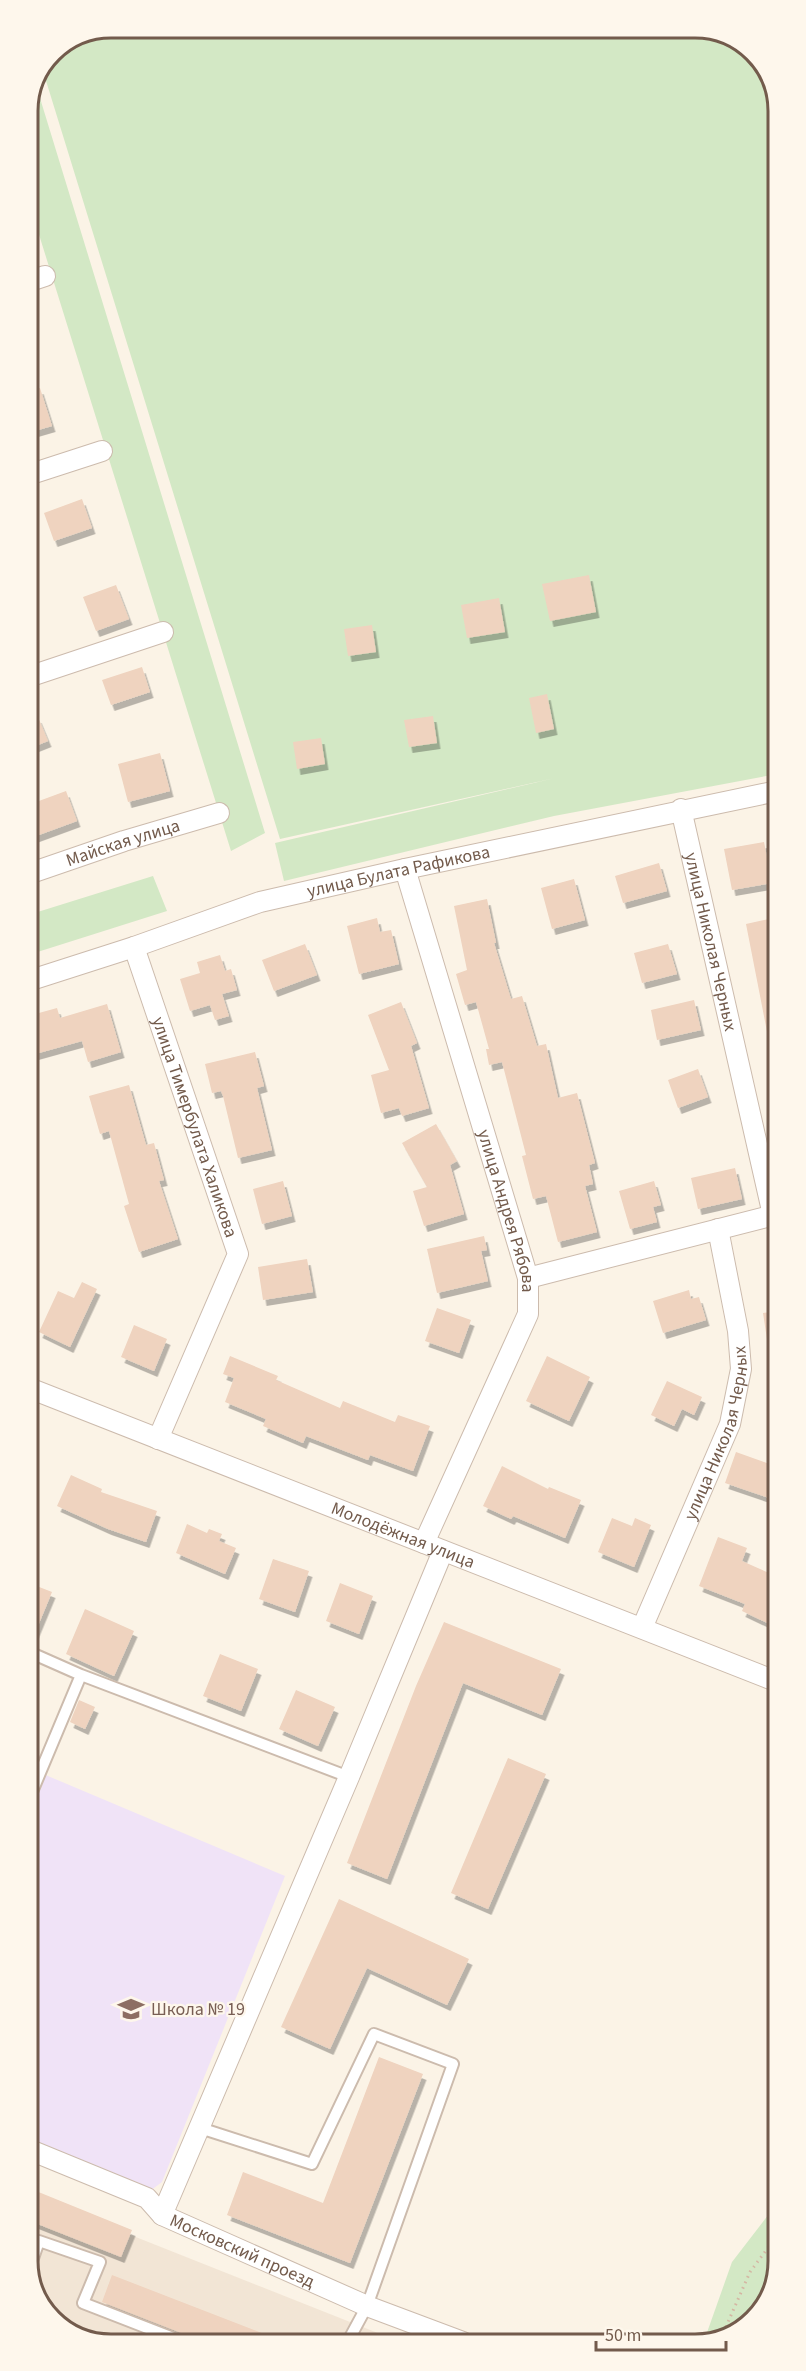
<svg xmlns="http://www.w3.org/2000/svg" width="806" height="2371" font-family="'Source Sans 3',sans-serif">
<style>
.residential{fill:#f2e5d5}
.education{fill:#f0e3f7}
.green{fill:#d3e8c5}
.building{fill:#efd3bf;filter:url(#shadow)}
.lines{fill:none;stroke-linecap:round;stroke-linejoin:round}
.lane-casing{stroke:#ccbbad;stroke-width:14}
.street-casing{stroke:#ccbbad;stroke-width:22}
.path{stroke:#d4b6a3;stroke-width:3;stroke-dasharray:1.5 4.5;stroke-linecap:butt}
.lane{stroke:#fff;stroke-width:10}
.street{stroke:#fff;stroke-width:20}
.labels{text-anchor:middle;dominant-baseline:central;stroke-width:4.5;stroke-linejoin:round;paint-order:stroke}
.street-label{font-size:18px;fill:#735b4c;stroke:#fef7ec}
.education-label{font-size:18px;fill:#785e54;stroke:#fef7ec;text-anchor:start}
.rim{fill:none;stroke:#735b4c;stroke-width:3}
</style>
<defs>
<filter id="shadow"><feDropShadow dx="3.5" dy="6" stdDeviation="0" flood-color="#0004"/></filter>
</defs>
<rect width="100%" height="100%" fill="#fbf3e6"/>
<path class="residential" d="M30,2195L403,2343L105,2344L56,2323L30,2282Z"/>
<path class="education" d="M29,1768L285,1876L162,2182L150,2191L30,2142Z"/>
<path class="green" d="M111,27H701L750,48L776,89L777,774L554,816L284,881L275,843L555,778L280,839L43,71L52,51Z
M36,85L265,833L231,851L27,196V105Z
M153,876L167,911L28,955V915Z
M779,2201V2261L762,2312L717,2341H704L732,2262Z"/>
<path class="building" d="M40,388L52,426L28,433V391Z
M82,499L92,528L54,541L44,513Z
M589,575L596,612L550,621L542,584Z
M116,585L129,619L96,631L83,597Z
M499,598L505,632L467,638L461,605Z
M372,625L376,652L348,656L344,629Z
M142,667L150,692L111,705L102,680Z
M547,694L554,729L536,733L529,698Z
M433,716L437,743L409,747L404,720Z
M38,717L48,741L28,749V721Z
M321,738L325,764L297,769L293,742Z
M160,753L170,791L128,802L118,764Z
M66,791L77,821L28,839V805Z
M764,842L772,883L732,890L724,849Z
M659,863L667,891L623,903L615,876Z
M574,879L585,920L552,929L541,888Z
M487,899L496,943H494L511,999L522,996L537,1046L546,1044L558,1098L577,1093L595,1163L589,1165L593,1184L585,1186L597,1232L558,1242L546,1196L533,1199L522,1156L526,1155L502,1062L489,1065L486,1049H489L476,1002L465,1005L456,974L467,970L454,906Z
M377,918L380,932L391,930L399,964L359,974L347,926Z
M769,919L771,930L777,928V1046L770,1047L746,924Z
M305,944L317,975L274,991L262,960Z
M668,944L677,974L642,983L634,953Z
M220,955L225,971L231,969L237,990L222,994L229,1016L215,1020L210,1005L190,1011L180,979L200,973L197,962Z
M694,1000L701,1030L657,1040L651,1010Z
M401,1002L417,1043L411,1046L429,1108L402,1116L399,1108L381,1113L371,1075L389,1070L368,1015Z
M107,1004L121,1052L88,1062L82,1041L28,1056V1016L57,1008L60,1018Z
M255,1052L264,1086L257,1088L272,1150L238,1158L223,1096L221,1091L212,1093L205,1064Z
M698,1069L708,1097L678,1108L668,1080Z
M129,1085L146,1145L154,1143L164,1180L159,1181L178,1239L139,1252L124,1206L129,1204L109,1131L100,1134L89,1096Z
M436,1124L457,1161L450,1165L464,1214L424,1226L413,1191L427,1187L402,1143Z
M735,1168L742,1199L698,1209L691,1178Z
M283,1181L292,1216L262,1224L253,1189Z
M654,1181L661,1205L653,1207L657,1222L630,1229L619,1191Z
M484,1236L487,1250L481,1251L488,1281L437,1293L427,1249Z
M307,1259L313,1292L263,1300L258,1267Z
M82,1282L97,1289L70,1347L39,1332L58,1291L74,1298Z
M689,1290L691,1299L699,1297L706,1320L663,1333L653,1301Z
M437,1308L471,1320L459,1353L425,1341Z
M778,1311V1359H770L763,1313Z
M134,1325L167,1339L154,1371L121,1357Z
M230,1356L278,1376L276,1380L340,1408L343,1401L395,1422L398,1415L430,1426L413,1471L370,1455L368,1460L306,1436L303,1443L263,1426L266,1419L225,1402L234,1378L223,1374Z
M547,1356L590,1377L569,1421L526,1401Z
M667,1381L702,1397L694,1415L682,1409L674,1426L651,1415Z
M736,1452L778,1467L769,1498L725,1483Z
M502,1466L548,1489L549,1487L581,1500L565,1538L513,1516L511,1519L483,1506Z
M71,1475L102,1489L101,1492L157,1511L146,1542L108,1529L57,1506Z
M612,1518L632,1526L635,1518L651,1525L634,1567L598,1552Z
M187,1524L207,1533L209,1529L222,1534L219,1541L236,1548L225,1574L176,1553Z
M718,1537L747,1548L742,1561L778,1577V1628L742,1611L745,1604L699,1586Z
M273,1559L309,1571L295,1612L259,1599Z
M29,1583L52,1592L30,1645H29Z
M340,1583L373,1596L359,1634L326,1621Z
M85,1609L134,1631L114,1676L66,1654Z
M444,1622L561,1669L542,1715L463,1683L387,1879L347,1863L416,1686Z
M220,1654L258,1669L241,1711L203,1696Z
M296,1690L335,1707L318,1746L279,1729Z
M79,1700L95,1707L85,1729L70,1722Z
M508,1758L546,1774L488,1909L451,1893Z
M339,1899L469,1959L447,2005L367,1968L330,2049L281,2027Z
M379,2057L423,2074L350,2263L227,2215L243,2172L323,2203Z
M36,2191L132,2230L121,2257L30,2221V2198L33,2200Z
M112,2275L285,2342V2343L193,2342L189,2336L102,2302Z"/>
<g class="lines">
<g class="lane-casing">
<path id="lane" d="M29,1652L81,1675L349,1777
M29,1799L81,1675
M200,2128L312,2164L374,2034L453,2064L367,2306L347,2343
M30,2267L39,2241L100,2262L83,2303L186,2343"/>
</g>
<g class="street-casing">
<g id="street">
<path d="M27,282L45,276"/>
<path d="M28,475L102,451"/>
<path d="M28,677L163,632"/>
<path id="s1" d="M681,809L773,1215"/>
<path id="s2" d="M405,869L528,1278V1314L424,1543"/>
<path id="s3" d="M28,874L124,841L219,813"/>
<path id="s4" d="M134,947L238,1254L158,1439"/>
<path id="s5" d="M28,981L134,947L260,902L405,869L777,791"/>
<path d="M528,1278L778,1214"/>
<path id="s6" d="M29,1388L778,1682"/>
<path id="s7" d="M642,1628L730,1424L741,1369L738,1331L718,1229"/>
<path id="s8" d="M30,2150L147,2198L162,2215L367,2306L463,2342"/>
<path d="M162,2215L349,1777L443,1551"/>
</g>
</g>
<path class="path" d="M721,2338L750,2272L779,2233"/>
<use href="#lane" class="lane"/>
<use href="#street" class="street"/>
</g>
<defs>
<g id="school-bare" transform="scale(2.07)"><path d="M0-5L7-2L0 1L-7-2ZM-4 1L0 2.5L4 1V4Q0 6-4 4Z" fill="#8d6e63" stroke="#fef7ec" stroke-width="2.5" paint-order="stroke"/></g>
</defs>
<g fill-rule="evenodd">
<use href="#school-bare" x="131" y="2009"/>
</g>
<g class="labels">
<g class="street-label">
<text stroke="none"><textPath href="#s3" startOffset="100">Майская улица</textPath></text>
<text stroke="none"><textPath href="#s5" startOffset="387">улица Булата Рафикова</textPath></text>
<text stroke="none"><textPath href="#s1" startOffset="136">улица Николая Черных</textPath></text>
<text stroke="none"><textPath href="#s4" startOffset="190">улица Тимербулата Халикова</textPath></text>
<text stroke="none"><textPath href="#s2" startOffset="357">улица Андрея Рябова</textPath></text>
<text stroke="none"><textPath href="#s7" startOffset="210">улица Николая Черных</textPath></text>
<text stroke="none"><textPath href="#s6" startOffset="402">Молодёжная улица</textPath></text>
<text stroke="none"><textPath href="#s8" startOffset="237">Московский проезд</textPath></text>
</g>
<g class="education-label">
<text x="151" y="2009">Школа № 19</text>
</g>
</g>
<path d="M0 0H806V2371H0ZM111 38H695A73 73 0 0 1 768 111V2261A73 73 0 0 1 695 2334H111A73 73 0 0 1 38 2261V111A73 73 0 0 1 111 38Z" fill="#fef7ec" fill-rule="evenodd"/>
<path class="rim" d="M111 38H695A73 73 0 0 1 768 111V2261A73 73 0 0 1 695 2334H111A73 73 0 0 1 38 2261V111A73 73 0 0 1 111 38Z"/>
<path d="M596 2341v9h130v-9" fill="none" stroke="#735b4c" stroke-width="3"/>
<text x="605" y="2341" font-size="18" fill="#735b4c" stroke="#fef7ec" stroke-width="4.5" paint-order="stroke">50 m</text>
</svg>
